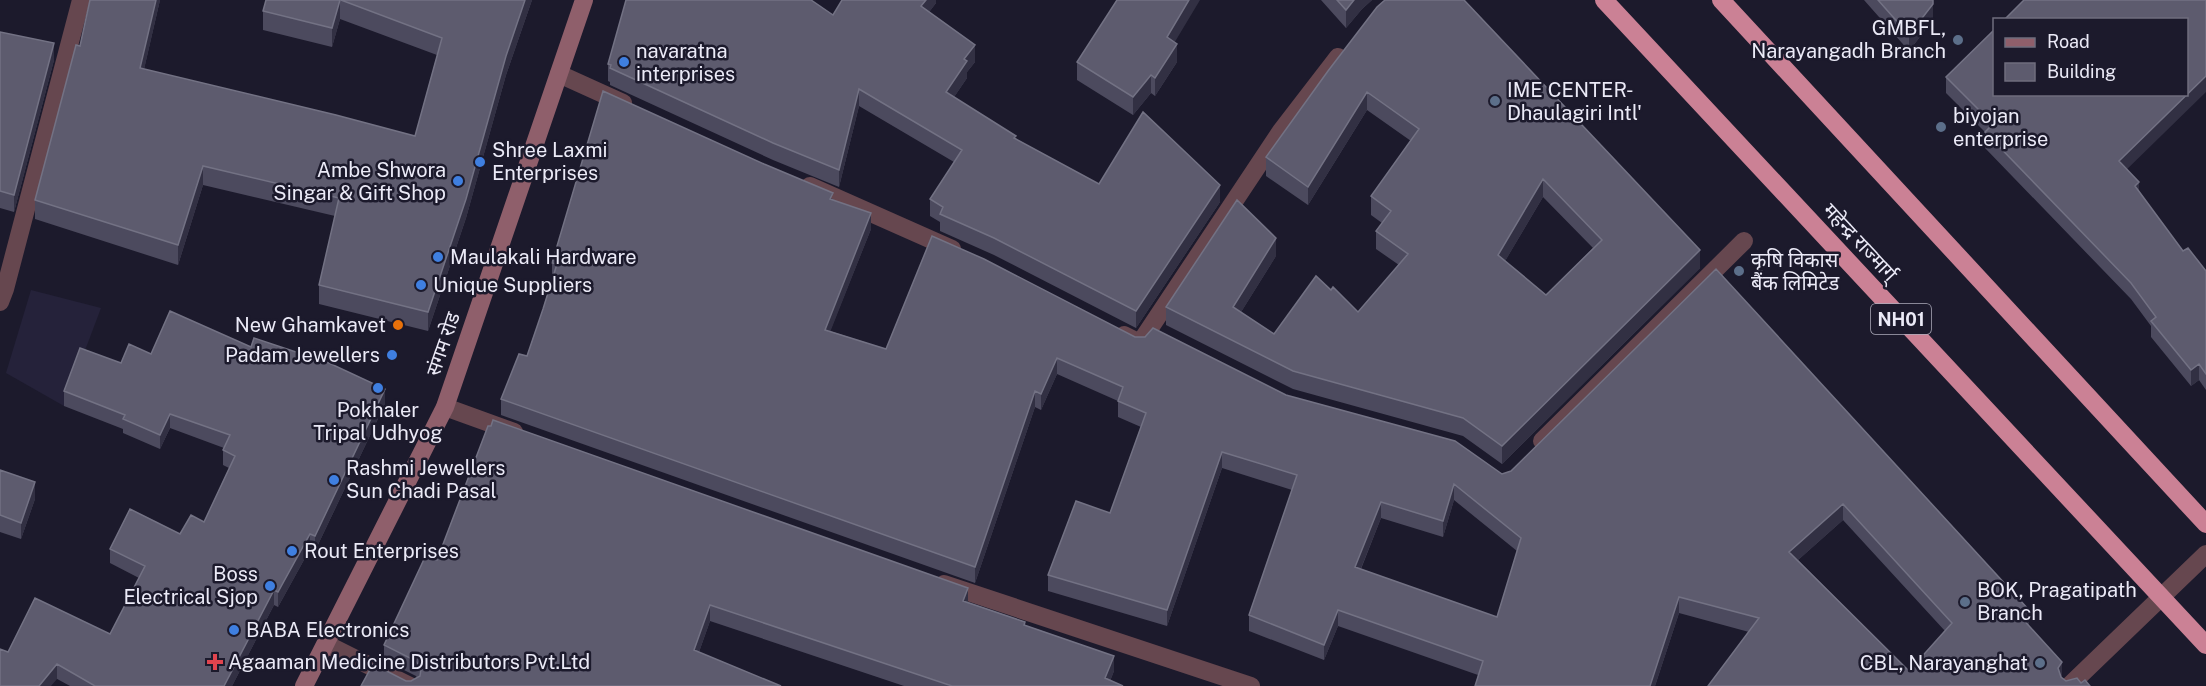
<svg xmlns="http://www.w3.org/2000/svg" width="2206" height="686" font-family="'Public Sans','Noto Sans Devanagari',sans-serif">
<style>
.built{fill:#25223a}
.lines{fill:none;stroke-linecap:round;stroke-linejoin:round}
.street{stroke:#66474f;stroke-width:18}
.secondary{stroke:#8f5f6b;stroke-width:18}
.highway{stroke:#cb8195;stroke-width:18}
.wall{fill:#4c4a5e;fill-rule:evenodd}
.shaded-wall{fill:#323043}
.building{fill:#5d5b6e;stroke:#737284;stroke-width:1.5;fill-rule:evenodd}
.service-dot{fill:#5c6f8a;stroke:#1c1a2c;stroke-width:2}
.shop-dot{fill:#3f7fe0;stroke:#1c1a2c;stroke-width:2}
.food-dot{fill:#e8710a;stroke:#1c1a2c;stroke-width:2}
.health-dot{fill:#e0444e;stroke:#1c1a2c;stroke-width:2}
.labels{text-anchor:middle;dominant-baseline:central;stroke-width:5;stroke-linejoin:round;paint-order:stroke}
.shield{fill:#1c1a2c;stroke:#adacba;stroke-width:1.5}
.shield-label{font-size:18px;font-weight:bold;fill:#ebeaf7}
.poi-label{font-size:20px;fill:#ebeaf7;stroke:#1c1a2c;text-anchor:start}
.street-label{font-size:20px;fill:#ebeaf7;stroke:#1c1a2c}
</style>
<rect width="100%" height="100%" fill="#1c1a2c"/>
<path class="built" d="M31,290L101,308L64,406L6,373Z"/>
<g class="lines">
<path class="street" d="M559,74L623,103
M810,186L952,249
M0,302L5,289L81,0
M1124,335L1140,343L1281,131L1338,57
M445,407L514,432
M1542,441L1744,241
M944,584L1251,686
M326,644L410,686
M2069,686L2206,554"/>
<path class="secondary" d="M304,686L445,407L584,0"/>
<path class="highway" d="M1604,0L2206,645
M1721,0L2206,524"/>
</g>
<path class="wall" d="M90,0H160L144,69L415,136L437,55L340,19L332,47L263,30V11L266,0H532L506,75L466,218L428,331L319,304V285L335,216L203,185L178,265L35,219V200L80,46Z
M865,0H936V3L929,12L975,62L967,72V78L954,97L1016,139L1099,184L1220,202L1136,328L994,255L940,231V222L930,216V199L954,162L859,106L839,187L773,160L610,85V82L608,81V64L833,15Z
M1321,0H1372L1362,9L1346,28Z
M1385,0L1700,268L1502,464L1463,436L1293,389L1166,325V307L1276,256L1241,312L1274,334L1331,290L1358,312L1399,265L1376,249V231L1382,223L1371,215V196L1411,141L1367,110L1308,205L1266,176V157ZM1543,197L1593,248L1546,295L1505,261Z
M1864,0H1933V20L1909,51Z
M0,32L54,60L14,212L0,208Z
M1174,42L1177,62L1155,96L1151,93L1133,115L1077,80V62Z
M1946,77L2127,170L2139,191L2183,251L2206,271V390L2199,380L2191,386L2151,337V326L2131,299L1985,148V132L1946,93Z
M764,164L833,199L871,229L830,331L886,349L1135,337L1286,395L1502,474L1511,471L1716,269L2029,626L2061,678L2066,681L2081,683L2090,686H1708L1749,632L1679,613L1655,686H1475L1478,675L1338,626L1324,660L1249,631V615L1292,490L1222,468L1167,626L1048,591V575L1110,513L1141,427L1118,417V401L1057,374L1041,410L1035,407L975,583L501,415V399L527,356L543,309L552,279V263ZM1454,500L1517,551L1497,617L1361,569L1381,518L1443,537ZM1843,520L1945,631L1909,671L1798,560Z
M251,347L385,404L315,551L310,549L278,607L274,605L232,686H70L8,652L110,634L139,578L110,563V549L180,534L204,522L229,468L223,465V450L224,448L170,428L160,449L123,433V429L64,406V391L121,363L151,354Z
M493,420L968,588V602L1025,622V625L1114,656V671L1110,681L1123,686H904L710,621L699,652L781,686H361L373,664L406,681H411L417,678L416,676L384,660V645L426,555L437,560L488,426H491Z
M0,470L35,499L21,539L0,532Z"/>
<path class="shaded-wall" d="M156,0H160L140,87V68Z
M340,0V19L332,47V28Z
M525,0H532L506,75L466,218L428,331V312L506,56Z
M926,0H936V3L921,23V6Z
M1189,0H1200L1167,55V37Z
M1354,0H1372L1362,9L1346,28V10Z
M1933,4V20L1909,51V35Z
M54,43V60L14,212V195Z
M1177,44V62L1155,96V78Z
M975,45V62L967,72V78L946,109V92L964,59Z
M1151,75V93L1133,115V97Z
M2206,76V92L2119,177V161Z
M859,89V106L839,187V170Z
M1367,92V110L1308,205V187Z
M203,166V185L178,265V245Z
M1543,179V197L1498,273V255Z
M2139,182V198L2135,186Z
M1220,185V202L1136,328V311Z
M871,213V229L825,345V330Z
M1276,238V256L1233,325V307Z
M1700,250V268L1502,464V446Z
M1057,358V374L1041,410V394Z
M2199,364V380L2191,386V370Z
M385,389V404L315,551V536Z
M1035,391V407L975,583V567Z
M170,414V428L160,449V435Z
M1222,452V468L1167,626V610Z
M35,482V499L21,539V523Z
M1454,484V500L1443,537V521Z
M1381,502V518L1355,583V567Z
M1843,504V520L1789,568V552Z
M310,534V549L278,607V592Z
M968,588V604L963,601Z
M274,590V605L232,686H224Z
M1679,597V613L1655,686H1650Z
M710,605V621L694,666V650Z
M1338,610V626L1324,660V645Z
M2029,610V626L2021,617Z
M1114,656V671L1108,686L1105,678Z
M2062,662V677L2058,683V668Z
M57,664V679L51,686H39Z"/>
<path class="building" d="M90,0H156L140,68L336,115L415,136L442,38L341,0H525L506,56L466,199L428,312L319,285L339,198L203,166L178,245L35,200L76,45L80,46Z
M266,0H340L332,28L263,11Z
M626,0H811L833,15L842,0H926L921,6L975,45L964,59L967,61L946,92L1016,136L1014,138L1099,184L1143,112L1220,185L1136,311L994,238L940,214L943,207L930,199L962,150L859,89L839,170L773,143L610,68L611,65L608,64Z
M1117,0H1189L1167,37L1177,44L1155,78L1151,75L1133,97L1077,62Z
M1337,0H1354L1346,10Z
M1385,0H1464L1700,250L1502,446L1463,418L1293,371L1166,307L1237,200L1276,238L1233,307L1274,334L1316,276L1331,290L1333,287L1358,312L1408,254L1376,231L1391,211L1371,196L1419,129L1367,92L1308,187L1266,157L1328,71L1377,7ZM1543,179L1602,240L1546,295L1498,255Z
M1878,0H1933V4L1909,35Z
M2024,0H2206V76L2119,161L2139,182L2135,186L2183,251L2188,248L2206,271V374L2199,364L2191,370L2151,321L2156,317L2131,283L1985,132L1993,124L1946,77L1995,29V94H2187V20H2004Z
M0,32L54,43L14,195L0,191Z
M603,91L764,164L833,193L830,199L871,213L825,330L886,349L932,236L984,259L1135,337H1145L1153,328L1286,395L1455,441L1502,474L1511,471L1716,269L2029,610L2021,617L2062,662L2058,668L2061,677L2066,681L2077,678L2081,683L2085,680L2090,686H1708L1759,618L1679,597L1650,686H1475L1483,661L1338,610L1324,645L1249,615L1297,475L1222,452L1167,610L1048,575L1076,501L1110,513L1146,413L1118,401L1123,387L1057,358L1041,394L1035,391L975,567L501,399L519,354L527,356L543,309L557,264L552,263ZM1454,484L1521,538L1497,617L1355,567L1381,502L1443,521ZM1843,504L1952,623L1909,671L1789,552Z
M170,311L251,347L254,338L329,363L385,389L315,536L310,534L278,592L274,590L224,686H95L57,664L39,686H0V649L8,652L35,598L110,634L145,566L110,549L130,509L180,534L191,515L204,522L235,456L223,450L230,435L170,414L160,435L123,419L125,415L64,391L80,348L121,363L129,344L151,354Z
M493,420L968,588L963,601L1025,622L1024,625L1114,656L1105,678L1123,686H952L710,605L694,650L781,686H361L373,664L406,681H411L420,676L421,669L416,661L384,645L426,555L437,560L488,426H491Z
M0,470L35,482L21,523L0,515Z"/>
<g class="service-dot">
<circle cx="1958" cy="40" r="6"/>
<circle cx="1495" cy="101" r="6"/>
<circle cx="1941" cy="127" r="6"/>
<circle cx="1739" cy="271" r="6"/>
<circle cx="1965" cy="602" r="6"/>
<circle cx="2040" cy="663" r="6"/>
</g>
<g class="shop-dot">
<circle cx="624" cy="62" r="6"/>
<circle cx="480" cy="162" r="6"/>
<circle cx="458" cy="181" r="6"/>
<circle cx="438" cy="257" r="6"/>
<circle cx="421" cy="285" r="6"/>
<circle cx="392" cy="355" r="6"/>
<circle cx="378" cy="388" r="6"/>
<circle cx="334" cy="480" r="6"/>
<circle cx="292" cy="551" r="6"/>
<circle cx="270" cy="586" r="6"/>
<circle cx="234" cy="630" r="6"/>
</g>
<circle class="food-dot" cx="398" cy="325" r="6"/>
<path class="health-dot" d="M212 653h6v6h6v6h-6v6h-6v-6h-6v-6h6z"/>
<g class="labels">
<rect class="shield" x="1871" y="304" width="60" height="30" rx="4.5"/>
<g class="shield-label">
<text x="1901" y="319">NH01</text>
</g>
<g class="poi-label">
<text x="1946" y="28" text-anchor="end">GMBFL,<tspan x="1946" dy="23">Narayangadh Branch</tspan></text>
<text x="636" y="51">navaratna<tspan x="636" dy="23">interprises</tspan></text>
<text x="1507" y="90">IME CENTER-<tspan x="1507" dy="23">Dhaulagiri Intl'</tspan></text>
<text x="1953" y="116">biyojan<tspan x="1953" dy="23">enterprise</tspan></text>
<text x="492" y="150">Shree Laxmi<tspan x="492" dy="23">Enterprises</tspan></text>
<text x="446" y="170" text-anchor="end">Ambe Shwora<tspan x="446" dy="23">Singar &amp; Gift Shop</tspan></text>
<text x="450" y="257">Maulakali Hardware</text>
<text x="1751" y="260">कृषि विकास<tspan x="1751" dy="23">बैंक लिमिटेड</tspan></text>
<text x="433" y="285">Unique Suppliers</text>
<text x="386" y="325" text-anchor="end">New Ghamkavet</text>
<text x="380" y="355" text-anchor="end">Padam Jewellers</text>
<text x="378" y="410" text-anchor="middle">Pokhaler<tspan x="378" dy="23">Tripal Udhyog</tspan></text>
<text x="346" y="468">Rashmi Jewellers<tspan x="346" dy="23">Sun Chadi Pasal</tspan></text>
<text x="304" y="551">Rout Enterprises</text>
<text x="258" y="574" text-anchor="end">Boss<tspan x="258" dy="23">Electrical Sjop</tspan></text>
<text x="1977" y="590">BOK, Pragatipath<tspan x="1977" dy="23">Branch</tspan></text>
<text x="246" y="630">BABA Electronics</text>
<text x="228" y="662">Agaaman Medicine Distributors Pvt.Ltd</text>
<text x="2028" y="663" text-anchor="end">CBL, Narayanghat</text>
</g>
<g class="street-label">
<text transform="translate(1860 242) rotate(47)">महेन्द्र राज्मार्ग्</text>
<text transform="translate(443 344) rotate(-71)">संगम रोड</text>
</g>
</g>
<rect x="1993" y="18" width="195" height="78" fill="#1c1a2c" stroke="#6f6d7d" stroke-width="1.5"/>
<rect x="2005" y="38" width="30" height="9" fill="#8f5f6b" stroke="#6f6d7d" stroke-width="1.5"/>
<text x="2047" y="48" font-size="18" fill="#ebeaf7">Road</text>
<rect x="2005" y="63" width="30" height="18" fill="#5d5b6e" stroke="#6f6d7d" stroke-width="1.5"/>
<text x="2047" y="78" font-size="18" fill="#ebeaf7">Building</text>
</svg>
